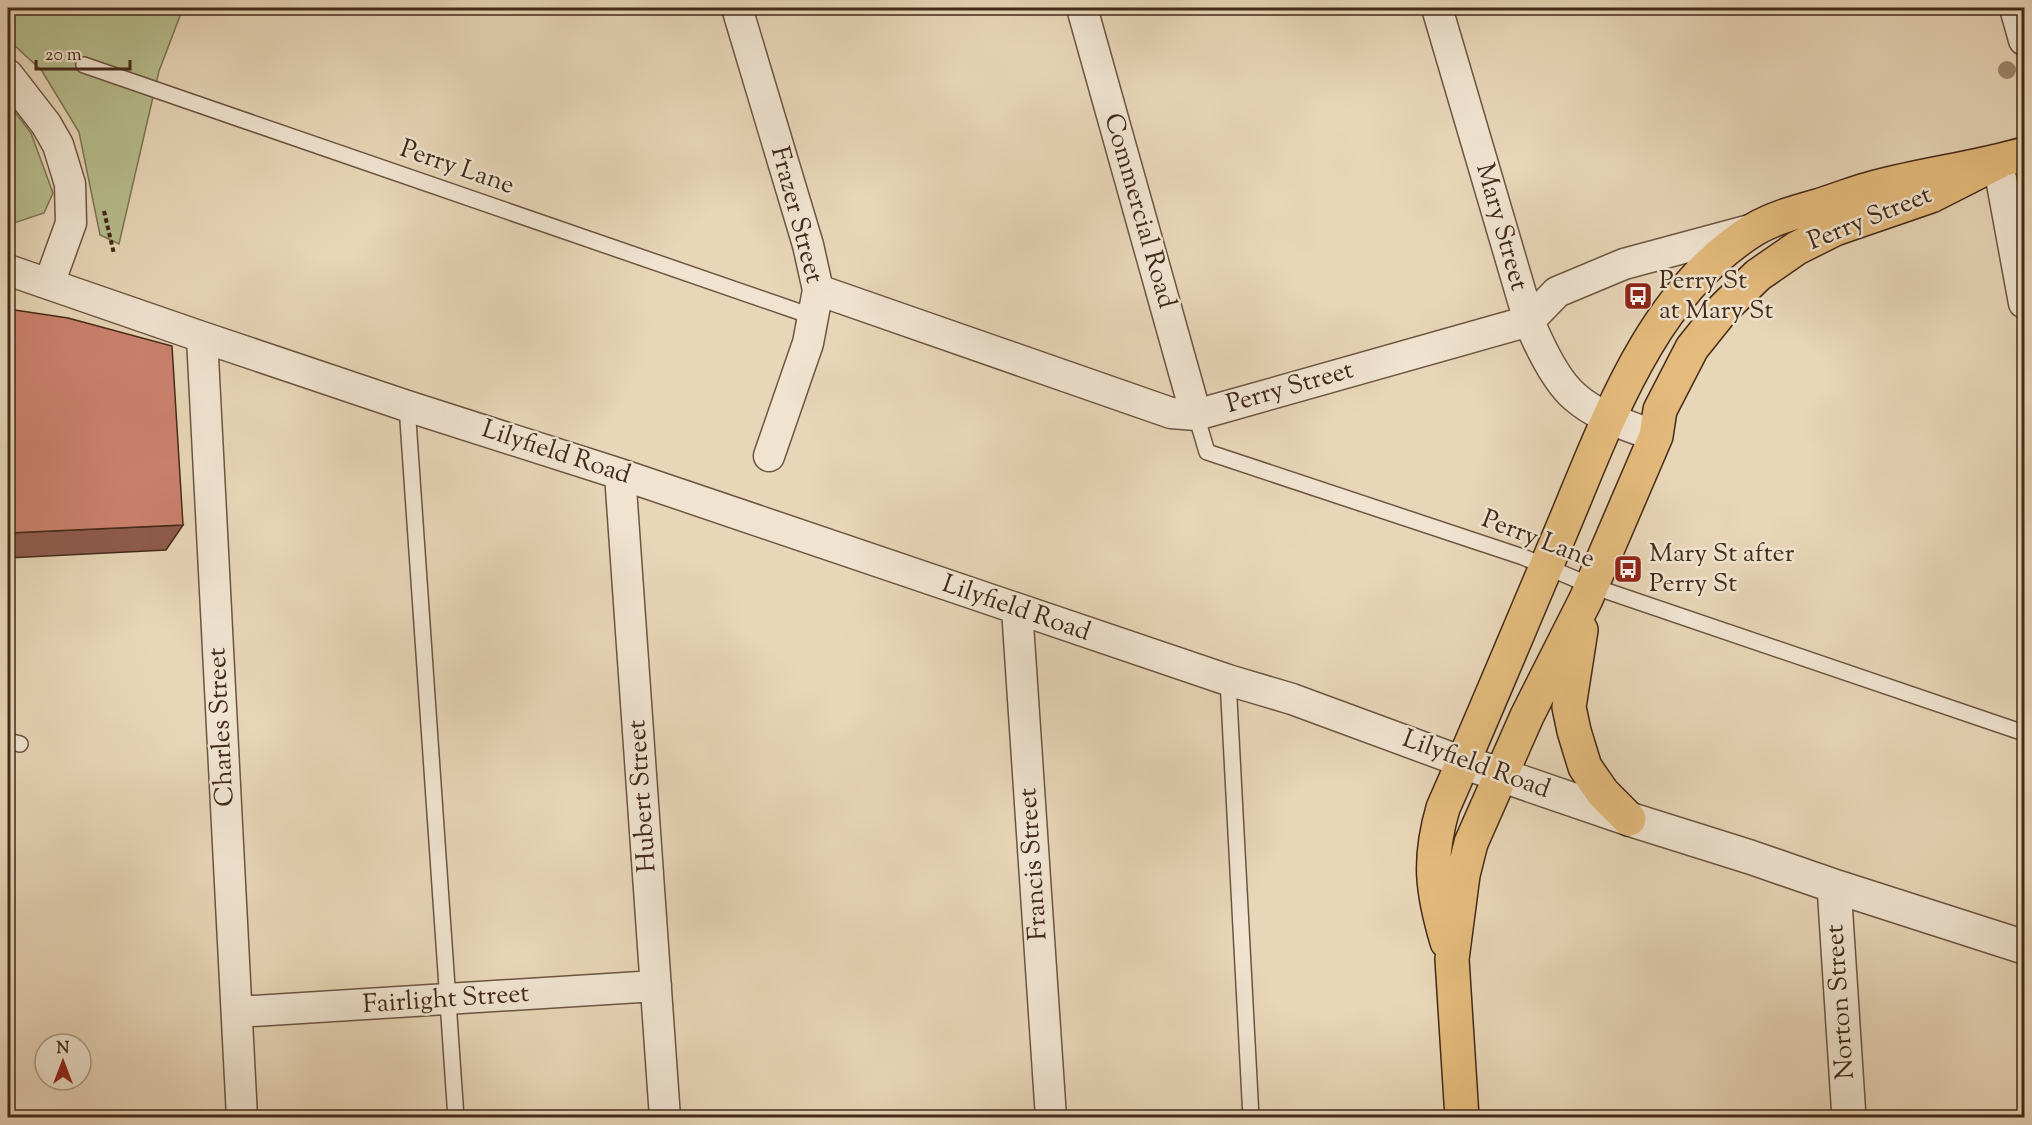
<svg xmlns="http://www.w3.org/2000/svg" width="2032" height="1125" font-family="'Sorts Mill Goudy',serif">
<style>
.green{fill:#b7bd8e;stroke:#7d7454;stroke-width:1.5}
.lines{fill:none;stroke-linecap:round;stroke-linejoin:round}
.service-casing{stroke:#6c5541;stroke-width:18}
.minor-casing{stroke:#6c5541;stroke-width:33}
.tertiary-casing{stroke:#6c5541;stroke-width:36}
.primary-casing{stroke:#432a19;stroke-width:36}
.path{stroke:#432a19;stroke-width:4;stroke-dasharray:4.5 3;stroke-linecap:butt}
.service{stroke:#f0e4d1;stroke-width:15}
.minor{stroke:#f0e4d1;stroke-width:30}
.tertiary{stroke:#f0e4d1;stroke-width:33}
.primary{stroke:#e4bb7c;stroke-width:33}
.tree{fill:#9a876d}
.shaded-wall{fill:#8f5b4e;stroke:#432a19;stroke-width:1.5}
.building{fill:#cc826f;stroke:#432a19;stroke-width:1.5}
.labels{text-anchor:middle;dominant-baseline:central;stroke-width:5;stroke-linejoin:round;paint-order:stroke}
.street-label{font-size:26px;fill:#432a19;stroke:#f0e4d1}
.poi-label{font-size:26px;fill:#432a19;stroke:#f0e4d1;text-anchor:start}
</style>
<rect width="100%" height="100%" fill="#e8d6b8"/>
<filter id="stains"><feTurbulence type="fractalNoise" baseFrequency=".00333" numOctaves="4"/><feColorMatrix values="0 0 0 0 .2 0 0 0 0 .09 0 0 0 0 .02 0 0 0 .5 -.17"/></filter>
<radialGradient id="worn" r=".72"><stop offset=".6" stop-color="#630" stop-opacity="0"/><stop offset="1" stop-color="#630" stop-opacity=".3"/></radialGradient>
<path class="green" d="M8,8H183L159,71L119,244L100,235L79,132L42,71L11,42L8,35Z
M8,103L31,133L53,193L44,213L11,224L8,222Z"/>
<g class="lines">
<g class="service-casing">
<path id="service" d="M84,65L814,317
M407,406L456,1118
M1196,415L1207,452L1523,557L1592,586L2024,733
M1228,680L1251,1118
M8,741L20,744"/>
</g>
<g class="minor-casing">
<path id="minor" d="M737,8L808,245L818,290L808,343L769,456
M1082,8L1196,415
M1437,8L1529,321C1539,345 1556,381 1575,397C1598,417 1628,426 1656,436
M2015,8L2024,40
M8,75L46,124L58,145L70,184L71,223L49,284
M1998,162L2024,303
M8,270L202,337L407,406L620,474L1228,680L1292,699L1463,762
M818,290L1171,413L1196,415L1529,321L1557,292L1624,264L1750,230
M202,337L242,1118
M620,474L665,1118
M1017,609L1051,1118
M237,1012L656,986"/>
</g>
<g class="tertiary-casing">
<path id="tertiary" d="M1463,762L1629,819L1750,857L1834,886L2024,947
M1834,886L1849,1118"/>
</g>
<g class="primary-casing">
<path id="primary" d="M1581,630L1569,707L1574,731L1585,767L1603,793L1629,819
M1447,942C1432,891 1428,860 1443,808C1482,720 1519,630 1557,541C1604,432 1647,295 1755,229C1774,218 1796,212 1817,206C1837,200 1856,192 1876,187C1925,174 1976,168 2024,154
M1462,1118L1452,959L1463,875L1471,843L1527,716L1586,599L1656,436L1660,410L1692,348L1724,308L1758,275L1797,248L1835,229L1931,196L1998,162"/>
</g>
<path class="path" d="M104,211L114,254"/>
<use href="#service" class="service"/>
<use href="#minor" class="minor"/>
<use href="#tertiary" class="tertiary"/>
<use href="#primary" class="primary"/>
</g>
<circle class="tree" cx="2007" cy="70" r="9"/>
<path class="shaded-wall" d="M183,525L166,550L8,558V533Z"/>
<path class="building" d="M8,309L68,318L172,346L183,525L8,533Z"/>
<defs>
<g id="bus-square" transform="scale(1.5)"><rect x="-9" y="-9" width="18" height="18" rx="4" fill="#8f2418" stroke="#f0e4d1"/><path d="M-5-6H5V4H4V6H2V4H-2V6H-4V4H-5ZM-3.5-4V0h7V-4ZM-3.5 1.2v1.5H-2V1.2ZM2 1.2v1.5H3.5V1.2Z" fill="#fff"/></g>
</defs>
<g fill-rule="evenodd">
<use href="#bus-square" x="1638" y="296"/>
<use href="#bus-square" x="1628" y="569"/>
</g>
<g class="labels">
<g class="street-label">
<text transform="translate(457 168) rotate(19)">Perry Lane</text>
<text transform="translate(1139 211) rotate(74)">Commercial Road</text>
<text transform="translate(796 215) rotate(75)">Frazer Street</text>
<text transform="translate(1870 219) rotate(-22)">Perry Street</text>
<text transform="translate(1501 227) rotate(74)">Mary Street</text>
<text transform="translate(1290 388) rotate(-16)">Perry Street</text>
<text transform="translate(556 453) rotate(18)">Lilyfield Road</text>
<text transform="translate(1538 540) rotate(21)">Perry Lane</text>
<text transform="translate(1016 609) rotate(19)">Lilyfield Road</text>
<text transform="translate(222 727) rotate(-93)">Charles Street</text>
<text transform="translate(1476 765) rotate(20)">Lilyfield Road</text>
<text transform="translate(643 796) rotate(-94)">Hubert Street</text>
<text transform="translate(1034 864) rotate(-94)">Francis Street</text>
<text transform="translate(446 1000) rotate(-4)">Fairlight Street</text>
<text transform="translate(1841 1002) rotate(-94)">Norton Street</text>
</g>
<g class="poi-label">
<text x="1659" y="281">Perry St<tspan x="1659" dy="30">at Mary St</tspan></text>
<text x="1649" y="554">Mary St after<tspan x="1649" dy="30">Perry St</tspan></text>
</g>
</g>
<rect width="2032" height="1125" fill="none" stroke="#e8d6b8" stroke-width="30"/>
<rect x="9" y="9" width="2014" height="1107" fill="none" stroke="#432a19" stroke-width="3"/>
<rect x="15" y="15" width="2002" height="1095" fill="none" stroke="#432a19" stroke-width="1.5"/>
<g transform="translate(63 1062)"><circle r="28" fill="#f0e4d1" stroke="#ab9a87" stroke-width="1.5"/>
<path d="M0-4.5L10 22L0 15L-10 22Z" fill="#8f2418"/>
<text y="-9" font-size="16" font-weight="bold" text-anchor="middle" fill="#432a19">N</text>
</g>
<path d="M36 60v9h94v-9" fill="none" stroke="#432a19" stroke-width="3"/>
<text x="45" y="60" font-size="18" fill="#432a19" stroke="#f0e4d1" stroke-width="4.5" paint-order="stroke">20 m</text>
<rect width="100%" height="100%" filter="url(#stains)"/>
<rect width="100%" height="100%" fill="url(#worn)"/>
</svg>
